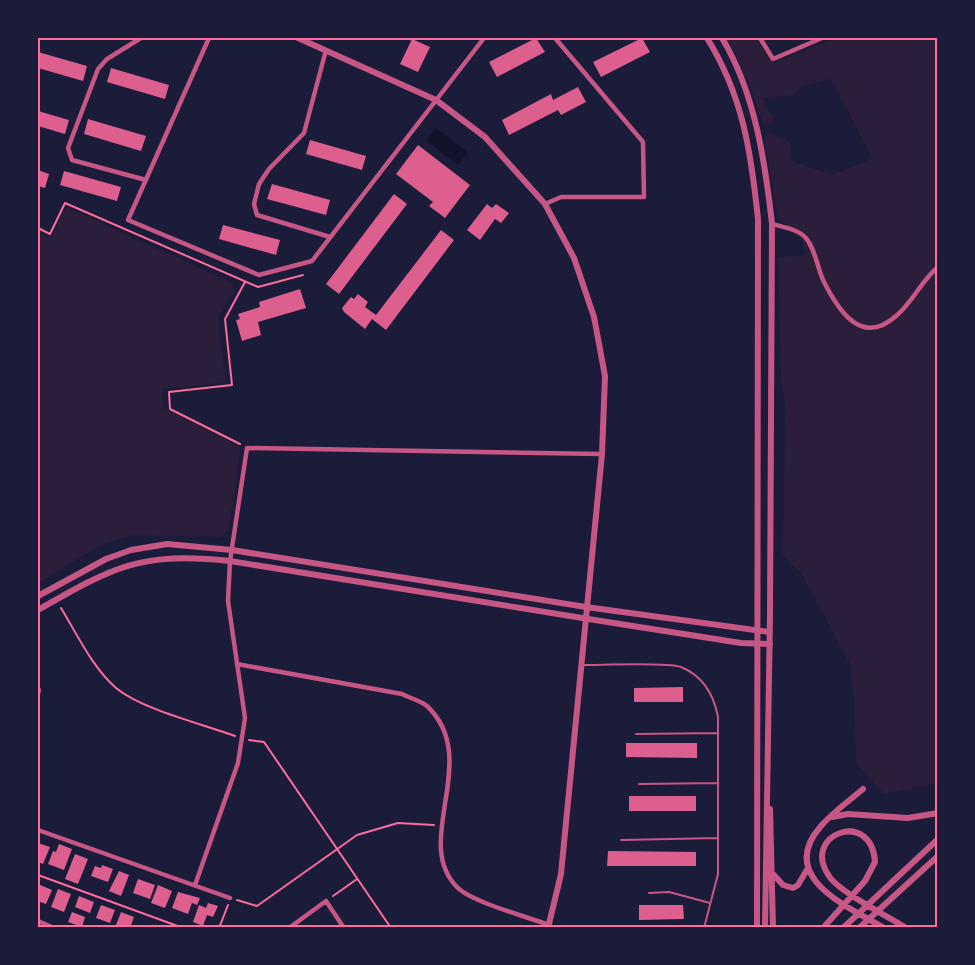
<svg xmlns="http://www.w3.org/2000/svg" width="975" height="965" font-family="'Archivo Narrow',sans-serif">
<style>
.green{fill:#2a1e3b}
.water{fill:#12122b}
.building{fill:#dd5f8e}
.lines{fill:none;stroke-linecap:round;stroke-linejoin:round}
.path{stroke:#ff6b9d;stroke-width:2}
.service{stroke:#c65784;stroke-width:2}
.minor{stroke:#c65784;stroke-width:4.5}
.tertiary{stroke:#c65784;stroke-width:6}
.neatline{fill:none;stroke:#ff6b9d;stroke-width:2}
</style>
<rect width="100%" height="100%" fill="#1b1b3a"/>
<path class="green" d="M727,38H756L774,63L831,40V38H937V783L884,794L856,763L854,696L850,664L802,574L783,556L785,404L781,381L778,257L806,255L802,241L778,217L765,145L767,132L790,142L792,161L832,175L873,159L831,79L805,85L794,95L763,98L768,111L773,116L772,124L763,123L748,81Z
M66,207L231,282L234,290L218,318L226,382L162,389L163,407L241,447L228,532L220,537L131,535L99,546L38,583V233L51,238Z"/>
<path class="water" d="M436,128L468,152L458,165L426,141Z"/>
<path class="building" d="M536,38L545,52L497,77L489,62Z
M642,38L650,52L601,77L593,62Z
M412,39L430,47L418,72L400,64Z
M38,52L87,66L83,81L38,68Z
M111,68L169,85L165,99L107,82Z
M578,87L586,102L561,115L558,110L509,135L502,120L551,94L553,100Z
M38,111L69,120L65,134L38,126Z
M88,119L146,136L141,151L84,134Z
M310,140L366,156L362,170L306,154Z
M418,145L470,185L445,218L429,206L433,202L396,174Z
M38,170L49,174L45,188L38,186Z
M64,171L121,187L117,201L60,185Z
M272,184L330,200L326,215L267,199Z
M394,194L407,204L339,294L326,284Z
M487,204L492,208L496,204L509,213L501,223L495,219L480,240L467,230Z
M223,225L280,240L276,255L219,239Z
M441,230L454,240L386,330L372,319L365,329L344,312L342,308L351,297L354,299L358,294L368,302L365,307L376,315Z
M300,289L306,308L258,322L261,335L242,341L236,320L240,319L238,314L260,307L259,302Z
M683,687V702H634V688Z
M626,743H697V758L626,757Z
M629,796H696V811H629Z
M38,843L50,847L43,864L38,862Z
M59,844L72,849L64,870L48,864L53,851L56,852Z
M608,851L696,852V866H607Z
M75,854L88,859L78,884L65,879Z
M102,865L113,869L108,882L91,876L95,866L101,868Z
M119,871L129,875L121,896L109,891Z
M138,879L155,885L150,899L133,893Z
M38,884L52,890L46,904L38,901Z
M158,885L172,891L165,908L151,903Z
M58,889L71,894L64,912L51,907Z
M178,892L200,898L197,905L192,903L188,914L172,908Z
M79,896L94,902L90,913L75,907Z
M208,903L218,906L213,917L207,915L203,926L193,922L199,905L206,908Z
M101,905L115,910L110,923L96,918Z
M639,905H683L684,919L639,920Z
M72,912L85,917L82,927L68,922Z
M121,912L134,917L130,928L116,925Z"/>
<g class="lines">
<path class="path" d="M38,228L50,234L65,203L258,287L303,275
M240,444L170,409L169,392L232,385L225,319L245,282
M61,608C77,634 92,667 116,688C141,709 202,724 235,736
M249,740L264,742L391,928
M38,875L183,928
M333,896L357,879
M237,900L257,906L357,835L398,823L434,825
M219,928L228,905"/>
<path class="service" d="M584,665C602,665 668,662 681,667C703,676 714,696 718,717V874L704,928
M636,734L718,733
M639,784L718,783
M621,840L718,838
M649,893L669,892L710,903"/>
<path class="minor" d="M141,38L107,59L98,69L68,148L72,160L146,180
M209,38L128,220L259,275L312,261L484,38
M760,38L773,59L822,38
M326,50L304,133L269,169L259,184L254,204L257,215L330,237
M545,204L561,197H644L643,142L555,38
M772,224C783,227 797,229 805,237C815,248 817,266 823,280C838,310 861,347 896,316C913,302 921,281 938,267
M237,664L402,694C410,698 421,701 427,706C483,759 411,841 457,887C471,902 528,917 549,925
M38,830L230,898
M195,885L238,763L245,718L228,601L230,561L247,448L602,454
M38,921L54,928
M289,928L326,901L344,928"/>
<path class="tertiary" d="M298,38L436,100L485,137L545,204L574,258L594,317L605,376L602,454L561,874L548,928
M707,38C743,96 751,152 758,219L757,928
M722,38C755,93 765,161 772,224L770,615L765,928
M38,596L106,559L131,550L167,544L232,550L586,607L770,632
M38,610C113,567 141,551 230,561L601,621L741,643L770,644
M38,690V691
M863,789C849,801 833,812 821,826C776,877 847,906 884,928
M770,809L773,928
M832,817L848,814L908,818L938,813
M773,874L783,885L793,888L798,885L808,868
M823,928L865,881L875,862C872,808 800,834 829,876C839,892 889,917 906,928
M843,928L938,839
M859,928L938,856"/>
</g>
<rect width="975" height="965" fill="none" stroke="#1b1b3a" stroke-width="78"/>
<rect x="39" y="39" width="897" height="887" class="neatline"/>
</svg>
